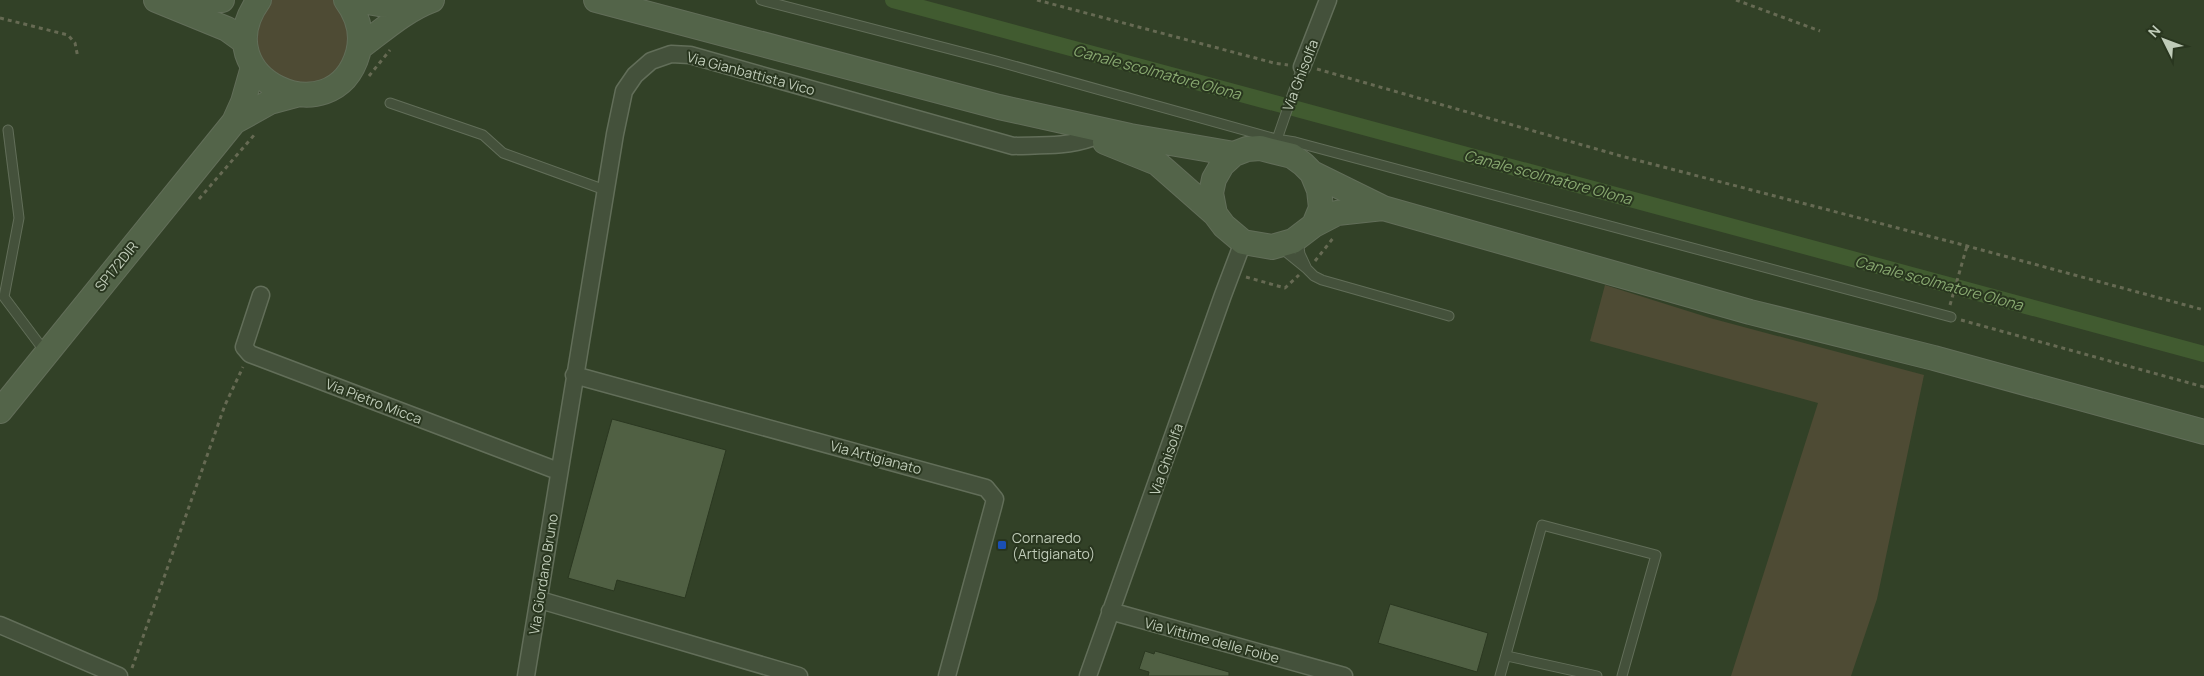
<svg xmlns="http://www.w3.org/2000/svg" width="2204" height="676" font-family="Manrope,sans-serif">
<style>
.green{fill:#4e4b34}
.lines{fill:none;stroke-linecap:round;stroke-linejoin:round}
.canal{stroke:#415b30;stroke-width:16}
.building{fill:#506043;stroke:#2b3821}
.service-casing{stroke:#626e59;stroke-width:11}
.minor-casing{stroke:#626e59;stroke-width:19}
.secondary-casing{stroke:#626e59;stroke-width:26}
.path{stroke:#666a53;stroke-width:3;stroke-dasharray:4 4;stroke-linecap:butt}
.service{stroke:#44513b;stroke-width:9}
.minor{stroke:#44513b;stroke-width:16}
.secondary{stroke:#536449;stroke-width:24}
.transit-dot{fill:#1a4fb4;stroke:#29361f;stroke-width:2}
.labels{text-anchor:middle;dominant-baseline:central;stroke-width:4;stroke-linejoin:round;paint-order:stroke}
.street-label{font-size:14px;fill:#bfcbb8;stroke:#29361f}
.poi-label{font-size:14px;fill:#bfcbb8;stroke:#29361f;text-anchor:start}
.water-label{font-size:15px;font-style:italic;fill:#89a971;stroke:#29361f}
</style>
<rect width="100%" height="100%" fill="#324127"/>
<path class="green" d="M272,0H333L337,4L351,31L344,63L322,82L297,86L261,63L255,28Z
M1605,285L1710,318L1924,375L1877,599L1851,676H1731L1818,403L1590,341Z"/>
<g class="lines">
<path class="canal" d="M893,0L2204,354"/>
</g>
<path class="building" d="M612,419L726,450L685,598L617,580L614,591L568,578Z
M1390,604L1488,633L1477,672L1378,643Z
M1145,651L1154,654L1155,651L1229,672V676H1148L1149,672L1139,669Z"/>
<g class="lines">
<g class="service-casing">
<path id="service" d="M761,0L996,61L1276,139L1295,142L1951,317
M390,103L483,135L503,153L605,190
M8,130L19,218L4,297L46,353
M1275,145L1302,67
M1280,247L1307,269L1300,254L1298,241
M1307,269L1314,276L1322,280L1449,316
M1507,656L1597,676
M1500,676L1542,525L1656,555L1622,676"/>
</g>
<g class="minor-casing">
<path id="minor" d="M1302,67L1328,0
M261,295L244,347L250,354L558,471
M574,375L986,488L995,499L993,507L947,676
M540,600L799,676
M1110,611L1344,676
M0,625L119,676
M526,676L615,134L624,91L635,75L651,61L671,54L690,55L1013,146C1039,145 1066,147 1091,138
M1088,676L1223,295L1243,242"/>
</g>
<g class="secondary-casing">
<path id="secondary" d="M156,0L227,29L245,42
M174,0H222
M259,0C202,79 334,138 358,53C363,34 358,16 346,0
M356,0L379,4L420,5
M596,0L999,107L1130,136L1234,154
M359,48C382,31 405,10 432,0
M234,122L270,102L296,95
M1105,142L1157,163L1215,214
M1260,148L1292,156L1303,164L1312,173L1319,190L1321,208L1314,225L1293,241L1272,247L1243,242L1224,226L1215,214L1211,193L1214,179L1222,165L1234,154L1247,149Z
M1312,173L1383,208L1750,312L1934,358L2204,432
M1314,225L1337,213L1383,208
M0,411L234,122L243,102L253,67"/>
</g>
<path class="path" d="M1037,0L1274,63L1288,65
M1736,0L1820,31
M0,18L68,35L75,43L78,58
M1317,69L1621,156L1967,246L2204,310
M369,76L390,50
M199,199L255,134
M1315,261L1334,237
M1246,277L1285,288L1299,275
M1950,305L1967,246
M1961,320L2204,387
M132,668L225,405L243,367"/>
<use href="#service" class="service"/>
<use href="#minor" class="minor"/>
<use href="#secondary" class="secondary"/>
</g>
<rect class="transit-dot" x="997" y="540" width="10" height="10" rx="2.5"/>
<g class="labels">
<g class="street-label">
<text transform="translate(751 73) rotate(15)">Via Gianbattista Vico</text>
<text transform="translate(1300 75) rotate(-69)">Via Ghisolfa</text>
<text transform="translate(116 266) rotate(-51)">SP172DIR</text>
<text transform="translate(374 401) rotate(21)">Via Pietro Micca</text>
<text transform="translate(876 457) rotate(15)">Via Artigianato</text>
<text transform="translate(1166 459) rotate(-71)">Via Ghisolfa</text>
<text transform="translate(543 574) rotate(-81)">Via Giordano Bruno</text>
<text transform="translate(1212 640) rotate(15)">Via Vittime delle Foibe</text>
</g>
<g class="poi-label">
<text x="1012" y="537">Cornaredo<tspan x="1012" dy="16">(Artigianato)</tspan></text>
</g>
<g class="water-label">
<text transform="translate(1157 72) rotate(15)">Canale scolmatore Olona</text>
<text transform="translate(1548 177) rotate(15)">Canale scolmatore Olona</text>
<text transform="translate(1939 283) rotate(15)">Canale scolmatore Olona</text>
</g>
</g>
<g transform="translate(2164 40) rotate(312)" stroke="#29361f" stroke-width="4" paint-order="stroke">
<path d="M0-4L9 19L0 12L-9 19Z" fill="#bfcbb8"/>
<text y="-8" font-size="14" font-weight="bold" text-anchor="middle" fill="#bfcbb8">N</text>
</g>
</svg>
